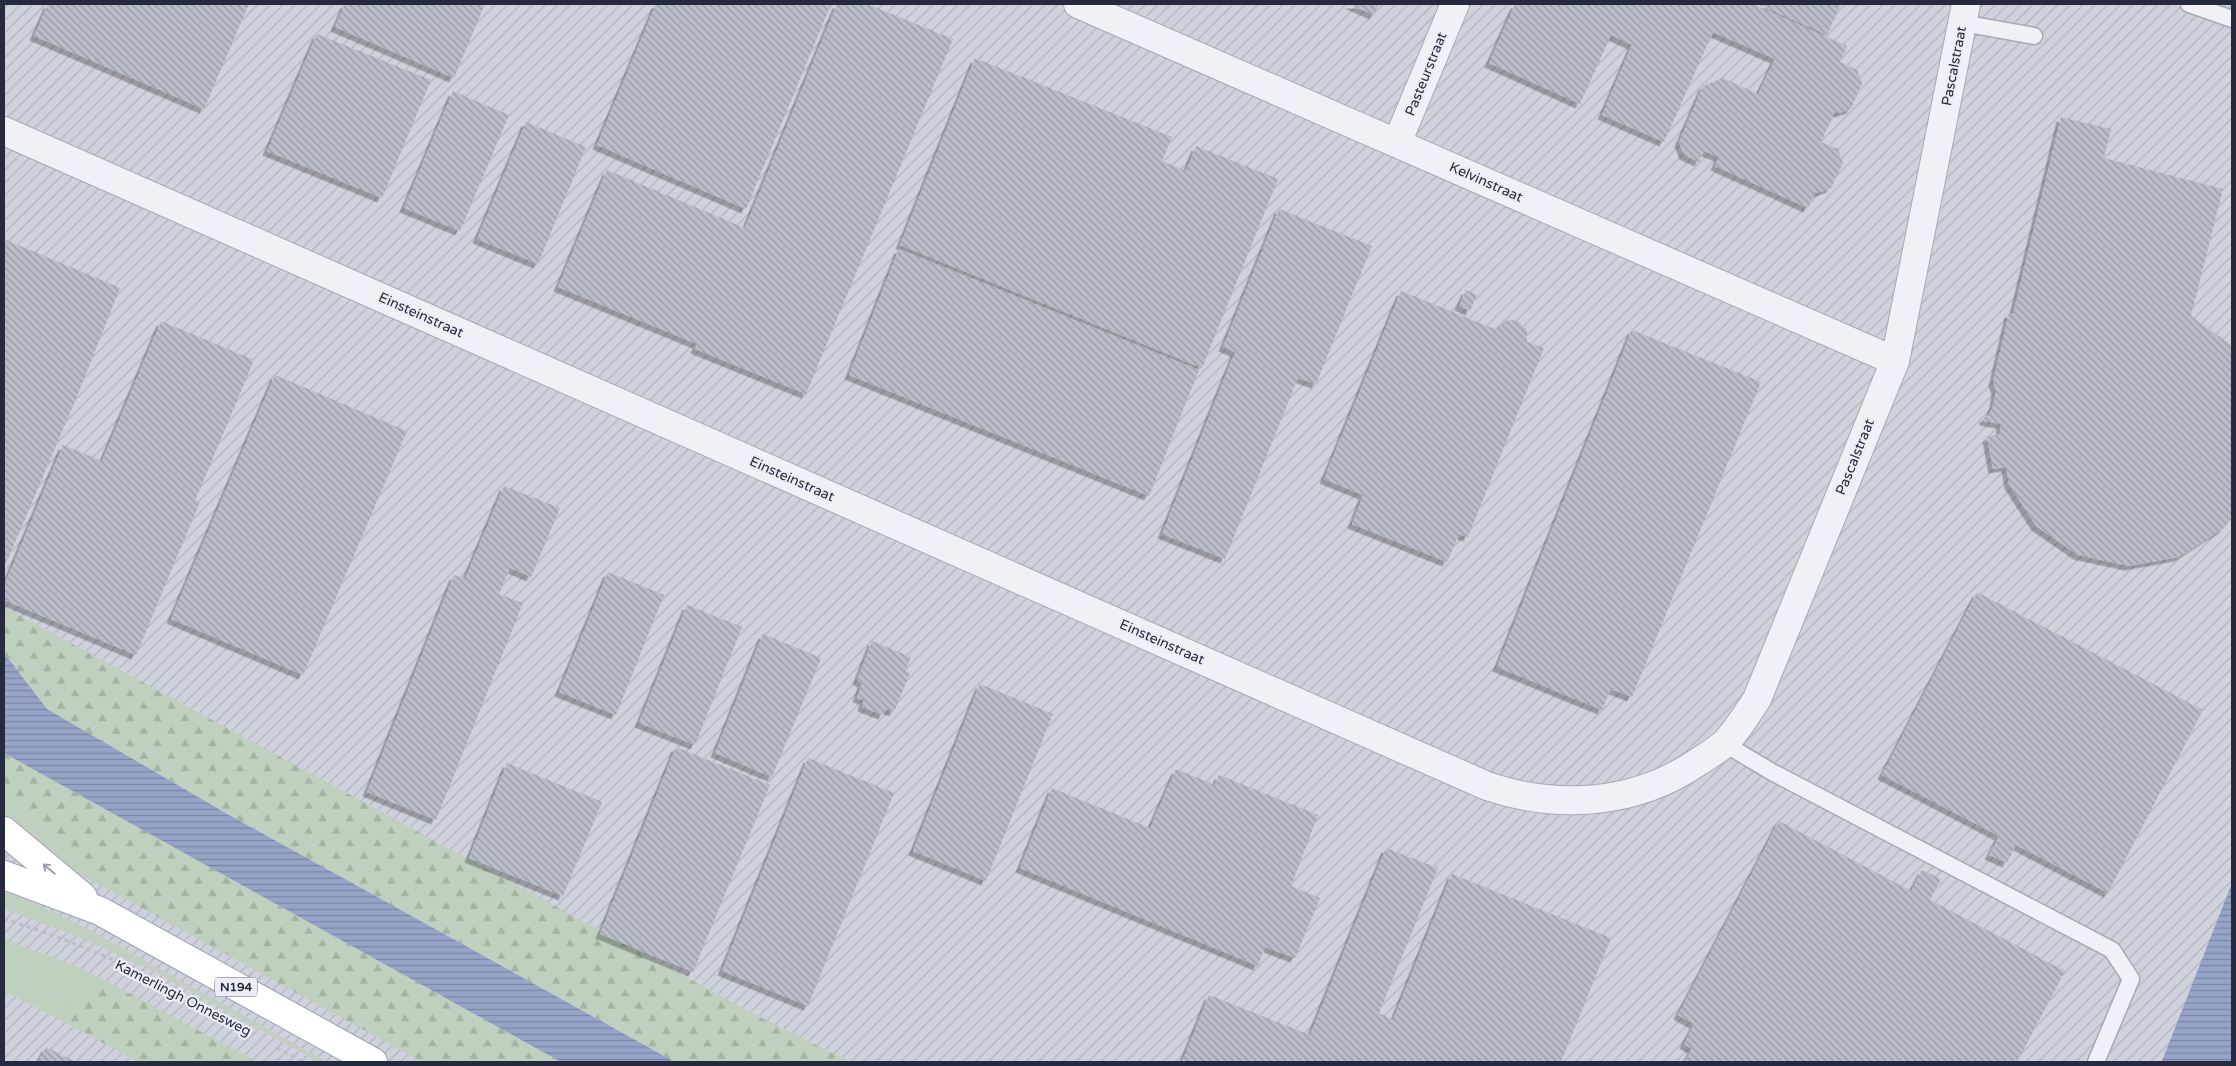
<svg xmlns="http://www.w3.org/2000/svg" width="2236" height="1066" font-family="'Varela Round',sans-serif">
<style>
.industrial{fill:url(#industrial-furrows)}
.grass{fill:#bfd1be}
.forest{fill:url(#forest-firs)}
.water{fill:url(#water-rules)}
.building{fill:url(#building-back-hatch);filter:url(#shadow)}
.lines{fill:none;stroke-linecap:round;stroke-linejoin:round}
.lane-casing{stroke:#a6a9b4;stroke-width:19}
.street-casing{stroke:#a6a9b4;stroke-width:30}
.primary-casing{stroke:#9ca1b3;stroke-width:30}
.path{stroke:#bbbdc6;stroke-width:3;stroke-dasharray:4 4;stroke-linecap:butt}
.lane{stroke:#f0f1f6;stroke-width:16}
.street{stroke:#f0f1f6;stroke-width:28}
.primary{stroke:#fff;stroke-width:28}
.oneway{stroke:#9d9fa8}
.labels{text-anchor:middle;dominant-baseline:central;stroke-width:4.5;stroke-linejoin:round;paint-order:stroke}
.shield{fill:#edeef5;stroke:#626575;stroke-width:1}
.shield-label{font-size:12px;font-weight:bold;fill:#262a3e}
.street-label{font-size:14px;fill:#262a3e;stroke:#edeef5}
</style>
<defs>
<pattern id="industrial-furrows" width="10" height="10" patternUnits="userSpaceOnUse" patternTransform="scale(1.25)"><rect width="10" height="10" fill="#cfd1dc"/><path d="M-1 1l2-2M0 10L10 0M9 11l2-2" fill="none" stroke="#b2b4be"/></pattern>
<pattern id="forest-firs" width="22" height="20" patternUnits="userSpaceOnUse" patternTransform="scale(1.25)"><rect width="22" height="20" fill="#bfd1be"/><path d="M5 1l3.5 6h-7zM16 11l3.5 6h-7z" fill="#a4b4a4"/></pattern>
<pattern id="water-rules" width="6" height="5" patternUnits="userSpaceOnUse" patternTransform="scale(1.25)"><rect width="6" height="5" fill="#97a4c8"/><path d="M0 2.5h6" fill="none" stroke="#7b86a4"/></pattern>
<pattern id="building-back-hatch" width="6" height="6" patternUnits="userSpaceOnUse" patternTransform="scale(1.25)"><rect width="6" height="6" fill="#babdca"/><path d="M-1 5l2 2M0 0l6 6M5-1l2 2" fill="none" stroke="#979aa5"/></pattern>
<filter id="shadow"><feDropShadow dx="-4.5" dy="4.5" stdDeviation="0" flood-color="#0004"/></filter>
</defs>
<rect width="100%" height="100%" fill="#dddfe7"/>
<path class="industrial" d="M4,4H2232V1062H4Z"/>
<path class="grass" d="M4,787L21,813L91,880L67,867L4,820Z
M4,889L84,927L327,1062H319L159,974L72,934L4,909Z
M4,939L83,969L102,979L53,1016L4,991Z"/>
<path class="forest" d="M4,607L752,1013L851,1062H675L229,815L47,709L11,662L4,655Z
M4,753L561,1062H422L91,880L21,813L4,787Z
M102,979L258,1062H138L53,1016Z"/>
<path class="water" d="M4,655L11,662L47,709L229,815L675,1062H561L4,753Z
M2232,883V1062H2162V1061Z"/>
<path class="building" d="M48,4H249L204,109L34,36Z
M345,4H485L454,78L335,27Z
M656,4H831L746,209L597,145Z
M837,4H867L953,39L806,394L695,349L697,344L558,287L607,170L745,228Z
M1349,4H1379L1374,15Z
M1515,4H1753L1847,46L1840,62L1857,70L1862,83L1851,109L1839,113L1835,112L1821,142L1838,149L1843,163L1831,188L1818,193L1815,192L1808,208L1715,166L1719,157L1704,151L1699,162L1684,155L1679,142L1703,86L1723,78L1758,94L1775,59L1713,32L1664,142L1602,115L1632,45L1611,35L1580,104L1489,63Z
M1757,4H1841L1827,35Z
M317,34L431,80L382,198L267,151Z
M975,58L1172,137L1162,161L1186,171L1196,146L1278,179L1202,368L900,245Z
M453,91L509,115L460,231L404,208Z
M2061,117L2111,129L2104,158L2223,189L2191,316L2228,343L2232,349V517L2223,529L2179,557L2129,566L2078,555L2036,526L2009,484L2006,467L1993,469L1987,437L2000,434L2001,424L1984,421V418L1989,415L1994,403L1996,390L1993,382L2009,313L2013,314Z
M526,122L586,147L538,264L477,239Z
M1279,209L1372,246L1316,384L1298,378L1225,559L1162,534L1235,352L1223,347Z
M4,239L120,288L76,399L4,568Z
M899,249L1199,370L1149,496L849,375Z
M1466,290L1477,295L1470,311L1459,306Z
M1401,291L1497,330L1505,321L1510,320L1518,321L1527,330V342L1544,348L1468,537L1459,534L1447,562L1352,524L1363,495L1324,479Z
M161,321L254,360L195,501L200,502L136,655L4,600V586L63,445L102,461Z
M1632,330L1761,382L1632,697L1611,689L1602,710L1497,667Z
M275,375L407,431L303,675L171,619Z
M504,486L560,508L531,577L510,568L499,594L523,603L436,820L367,792L454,575L465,579Z
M608,572L664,595L616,715L559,692Z
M1977,592L2203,710L2108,893L2016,845L2007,863L1989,855L1999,836L1882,775Z
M687,605L742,627L695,745L639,723Z
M763,634L821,658L772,777L715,753Z
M872,641L911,657L905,671L910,673L894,712L886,709L883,715L862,707L864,700L857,698L862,683L857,680Z
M980,684L1053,714L986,881L913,851Z
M676,747L770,785L693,972L600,934Z
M808,758L894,793L808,1006L722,971Z
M507,763L602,802L563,896L469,858Z
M1176,769L1215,785L1219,775L1318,815L1291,886L1320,898L1295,958L1265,947L1258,966L1020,868L1052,788L1150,828Z
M1779,821L1911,891L1922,870L1941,879L1930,900L2065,971L2017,1062H1684L1692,1049L1684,1044L1694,1024L1678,1015Z
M1386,848L1438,868L1379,1013L1393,1020L1452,874L1611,938L1561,1062H1182L1209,995L1310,1035Z
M46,1047L76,1062H38Z"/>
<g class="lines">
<g class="lane-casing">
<path id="lane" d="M2189,4L2232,19
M1962,23L2034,36
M1725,744L1772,772L2112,950L2131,979L2096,1062"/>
</g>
<g class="street-casing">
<path id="street" d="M1078,4L1895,361
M4,131L1487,786C1558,810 1635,805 1698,762C1707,756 1718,750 1726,742C1738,729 1747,714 1757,699L1895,361L1966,4
M1397,143L1455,4"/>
</g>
<g class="primary-casing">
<path id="primary" d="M4,831L83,897
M4,875L100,911L373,1062"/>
</g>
<path class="path" d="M4,919C59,936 114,958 165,985
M277,1048L302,1062"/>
<use href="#lane" class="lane"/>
<use href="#street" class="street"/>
<use href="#primary" class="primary"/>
</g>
<defs><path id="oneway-shaft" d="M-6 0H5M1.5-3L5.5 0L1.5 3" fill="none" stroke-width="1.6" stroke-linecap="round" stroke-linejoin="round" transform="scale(1.25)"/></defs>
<use class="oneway" href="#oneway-shaft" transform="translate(49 869) rotate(-140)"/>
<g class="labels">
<rect class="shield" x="215" y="977.5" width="42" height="19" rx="4"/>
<g class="shield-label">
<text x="236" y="987">N194</text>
</g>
<g class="street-label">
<text transform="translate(1954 66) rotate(-79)">Pascalstraat</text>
<text transform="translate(1426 74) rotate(-68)">Pasteurstraat</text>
<text transform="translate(1486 182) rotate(24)">Kelvinstraat</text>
<text transform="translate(421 315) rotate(24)">Einsteinstraat</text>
<text transform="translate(1855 457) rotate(-68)">Pascalstraat</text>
<text transform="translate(792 479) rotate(24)">Einsteinstraat</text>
<text transform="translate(1162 642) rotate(24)">Einsteinstraat</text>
<text transform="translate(183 998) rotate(27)">Kamerlingh Onnesweg</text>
</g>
</g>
<rect width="2236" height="1066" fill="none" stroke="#262a3e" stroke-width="10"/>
</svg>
